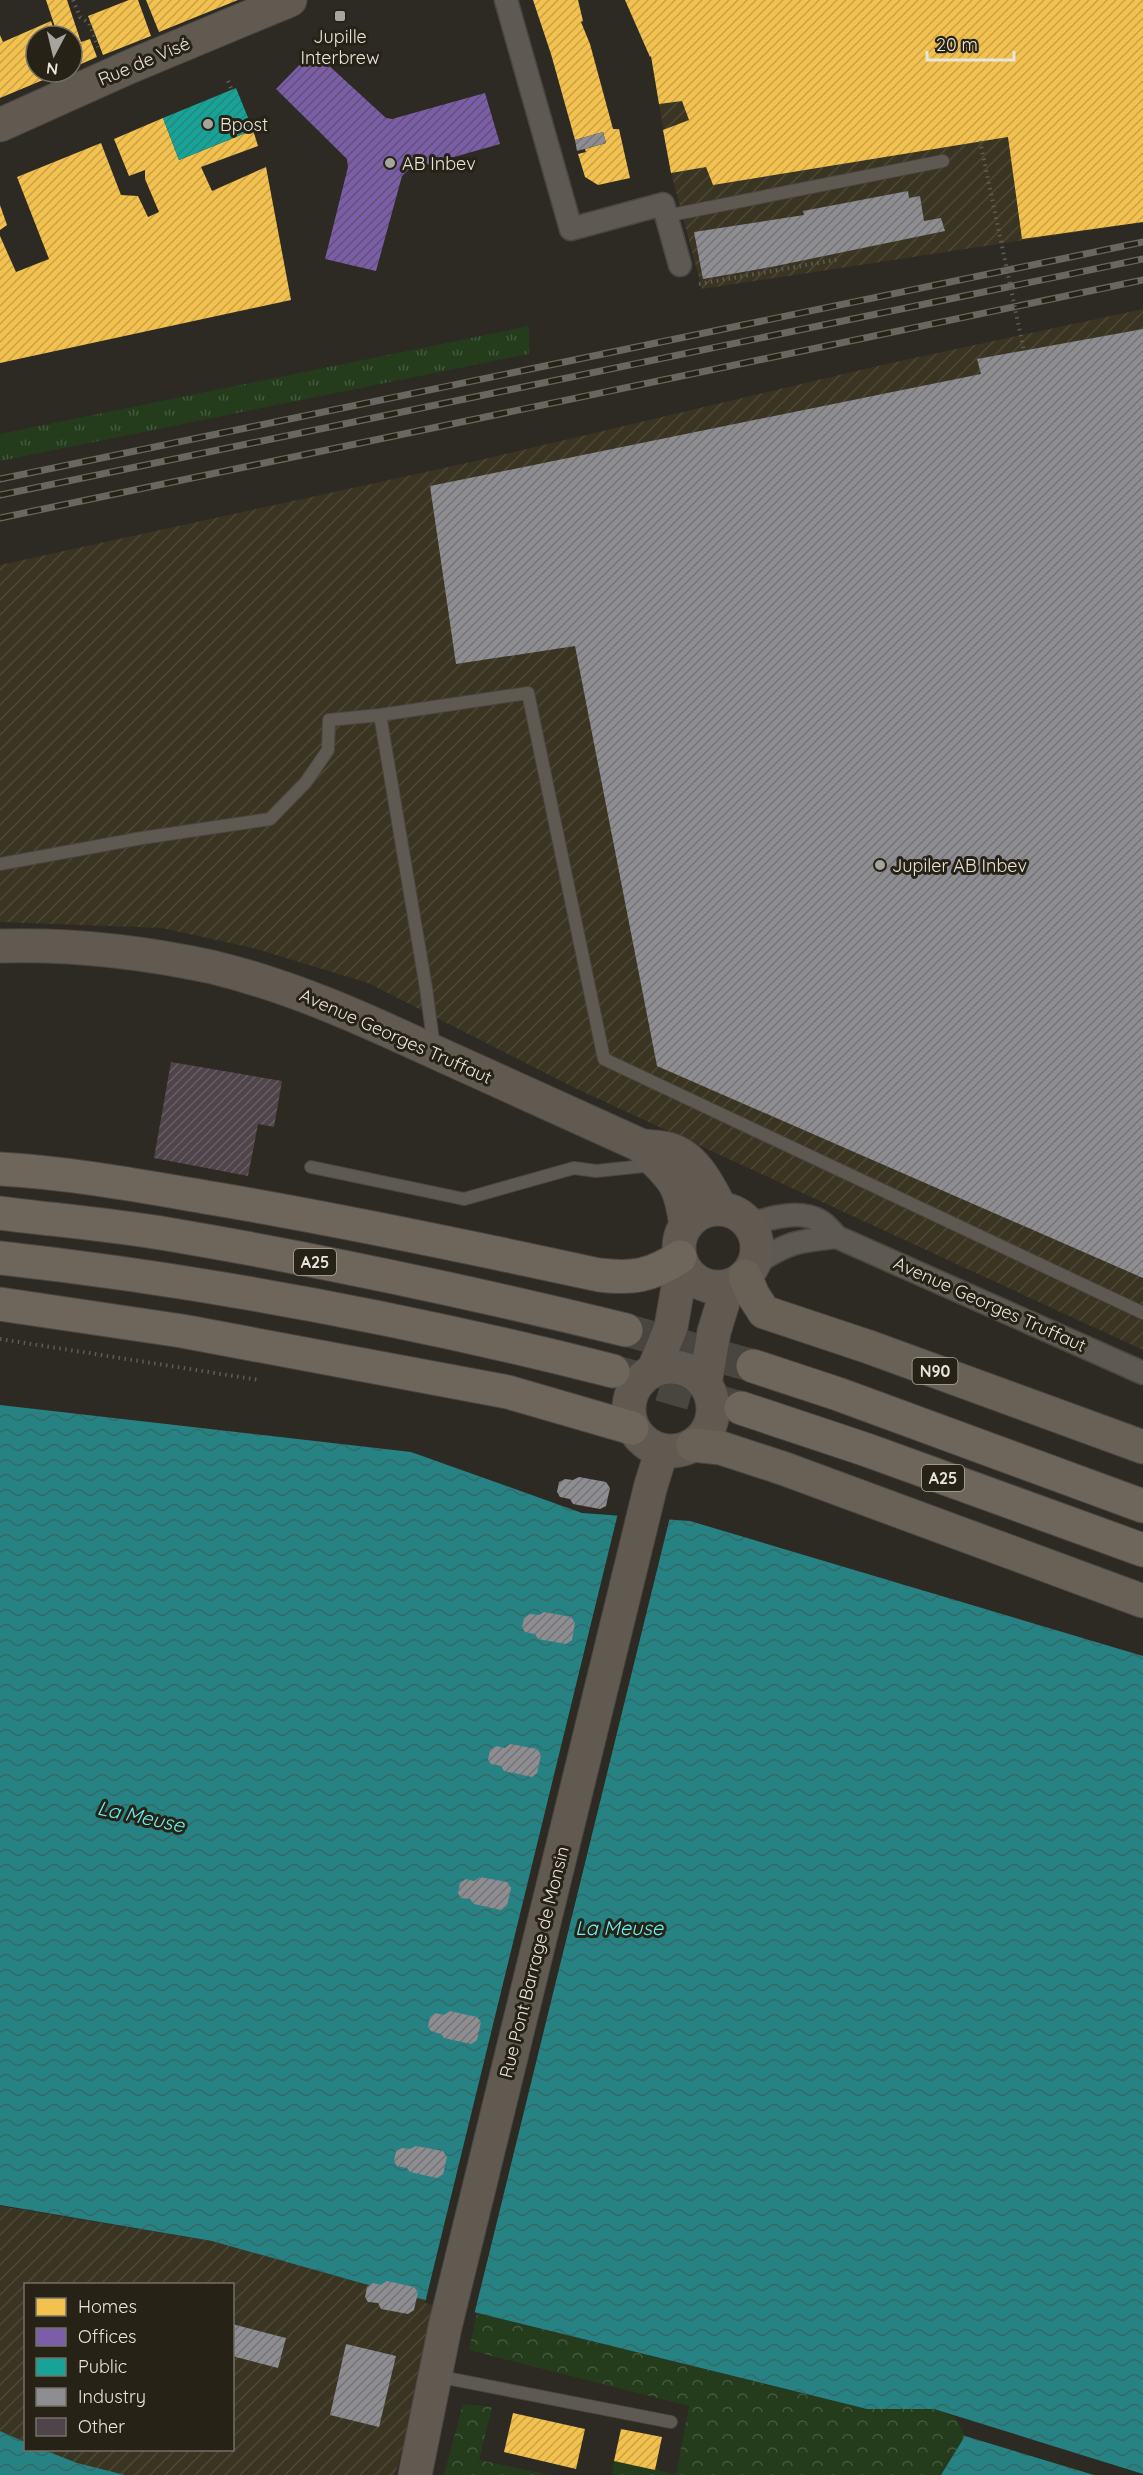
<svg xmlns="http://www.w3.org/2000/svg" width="1143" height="2475" font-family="Quicksand,sans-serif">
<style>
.industrial{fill:url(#industrial-furrows)}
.grass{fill:url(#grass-tufts)}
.forest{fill:url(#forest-crowns)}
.water{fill:url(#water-waves)}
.pier{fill:#2c2a23}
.homes{fill:url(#homes-hatch)}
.offices{fill:url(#offices-hatch)}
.public{fill:url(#public-hatch)}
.industry{fill:url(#industry-hatch)}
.building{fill:url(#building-hatch)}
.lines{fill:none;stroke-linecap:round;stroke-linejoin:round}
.highway-tunnel{stroke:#48463f;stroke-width:33;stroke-dasharray:33 16;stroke-linecap:butt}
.lane-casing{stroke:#494742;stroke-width:14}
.street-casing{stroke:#494742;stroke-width:25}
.secondary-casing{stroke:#494742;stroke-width:35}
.primary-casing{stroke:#494742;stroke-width:35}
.highway-casing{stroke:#494742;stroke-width:35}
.path{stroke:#605c55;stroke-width:4;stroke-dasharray:1.5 4.5;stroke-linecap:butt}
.lane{stroke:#5e5951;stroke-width:12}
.street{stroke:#5e5951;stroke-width:22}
.secondary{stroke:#615a51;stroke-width:33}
.primary{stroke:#686156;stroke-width:33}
.highway{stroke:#6e665a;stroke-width:33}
.rail-casing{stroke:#6a6660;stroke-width:7}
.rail{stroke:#272216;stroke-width:4.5;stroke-dasharray:14;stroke-linecap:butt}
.path-bridge{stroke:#605c55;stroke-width:4;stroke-dasharray:1.5 4.5;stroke-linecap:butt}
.poi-dot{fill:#a6a49c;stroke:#272216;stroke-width:2}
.labels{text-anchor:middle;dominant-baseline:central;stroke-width:6;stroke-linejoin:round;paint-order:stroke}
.shield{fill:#272216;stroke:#aeaaa1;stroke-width:1.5}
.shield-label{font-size:16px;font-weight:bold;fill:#e8e5dd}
.poi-label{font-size:18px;fill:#e8e5dd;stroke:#272216;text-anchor:start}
.street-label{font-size:18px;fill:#e8e5dd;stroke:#272216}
.water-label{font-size:20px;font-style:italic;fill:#68f1f3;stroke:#272216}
</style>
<defs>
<pattern id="industrial-furrows" width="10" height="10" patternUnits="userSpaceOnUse" patternTransform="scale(1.5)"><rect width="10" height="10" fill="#3a3422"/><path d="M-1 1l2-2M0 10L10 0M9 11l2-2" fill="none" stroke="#4d4837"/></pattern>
<pattern id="grass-tufts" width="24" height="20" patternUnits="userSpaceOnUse" patternTransform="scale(1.5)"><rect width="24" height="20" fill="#243c1c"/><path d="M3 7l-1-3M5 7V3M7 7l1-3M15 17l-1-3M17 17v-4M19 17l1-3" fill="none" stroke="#44583d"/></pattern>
<pattern id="forest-crowns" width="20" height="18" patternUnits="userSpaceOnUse" patternTransform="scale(1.5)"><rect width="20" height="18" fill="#243c1c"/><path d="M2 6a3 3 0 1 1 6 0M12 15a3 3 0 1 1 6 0" fill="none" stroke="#44583d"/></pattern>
<pattern id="water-waves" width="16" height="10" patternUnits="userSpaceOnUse" patternTransform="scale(1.5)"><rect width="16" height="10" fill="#278283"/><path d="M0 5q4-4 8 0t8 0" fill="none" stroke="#336a69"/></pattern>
<pattern id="homes-hatch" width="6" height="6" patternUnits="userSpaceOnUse" patternTransform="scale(1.5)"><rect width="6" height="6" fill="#f2c14e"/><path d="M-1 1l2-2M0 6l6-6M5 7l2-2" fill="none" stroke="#c7a24b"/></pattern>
<pattern id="offices-hatch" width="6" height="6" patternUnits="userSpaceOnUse" patternTransform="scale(1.5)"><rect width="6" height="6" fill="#7b5ea7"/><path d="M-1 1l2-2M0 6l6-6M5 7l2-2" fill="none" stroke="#605274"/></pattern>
<pattern id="public-hatch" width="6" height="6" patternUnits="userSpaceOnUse" patternTransform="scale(1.5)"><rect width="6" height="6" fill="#17a398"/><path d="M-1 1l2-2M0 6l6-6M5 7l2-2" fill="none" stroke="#25877e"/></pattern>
<pattern id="industry-hatch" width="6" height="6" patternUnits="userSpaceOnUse" patternTransform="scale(1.5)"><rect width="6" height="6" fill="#8d8d92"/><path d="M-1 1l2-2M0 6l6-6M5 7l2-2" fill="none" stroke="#747476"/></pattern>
<pattern id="building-hatch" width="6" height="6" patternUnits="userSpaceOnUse" patternTransform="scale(1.5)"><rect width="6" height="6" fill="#4f4449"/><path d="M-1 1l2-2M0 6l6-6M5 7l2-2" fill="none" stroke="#685f63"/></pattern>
</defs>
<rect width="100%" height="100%" fill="#2c2a23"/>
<path class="industrial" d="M625,0H1143V222L702,289L671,173L651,57Z
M1143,309V1350L575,1088L368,983L253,948L162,928L0,922V565L476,461L886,364Z
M0,2206L212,2241L393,2292L446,2304L395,2475H103L44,2450H232V2284H26L25,2442L0,2431Z"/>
<path class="grass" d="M529,326V354L0,461V434Z"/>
<path class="forest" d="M477,2313L867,2409H934L955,2417L965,2436L941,2475H612L614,2461L676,2474L689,2406L469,2350Z
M463,2404L492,2407L479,2460L550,2475H444Z"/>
<path class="water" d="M0,1405L411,1452L582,1513L690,1521L1143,1656V2474L934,2409H867L393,2292L212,2241L0,2205Z
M0,2431L25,2442L26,2450H44L77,2463L125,2475H0Z
M965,2436L1094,2475H941Z"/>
<path class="pier" d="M618,1513L670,1517L474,2315L425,2303Z"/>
<path class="homes" d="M46,0H67L81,42L90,39L97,57L72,68V36H58Z
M129,0H138L151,36L103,55L88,16Z
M146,0H238L159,32Z
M533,0H578L583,21L581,22L590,44L613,129H619L630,178L598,185L585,177L578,154L586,152L585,149L606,143L603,132L575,140L551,54Z
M625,0H1143V222L1022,239L1008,137L713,185L706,167L671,173L663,130L689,120L682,101L659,104L651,56L650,57Z
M51,21L56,36H36V72H39L43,80L0,98V35L3,42Z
M163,118L179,160L253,130L258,146L201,167L212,191L266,167L291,300L0,363V236L16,272L49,259L17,177L101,143L121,195L138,196L148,217L159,212L145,179V170L129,176L114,139Z
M0,205L7,225L0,230Z
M513,2413L585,2429L576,2469L504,2452Z
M621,2429L662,2437L655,2470L614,2461Z"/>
<path class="offices" d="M313,51L386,118L392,119L485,93L500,144L408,170L402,176L376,271L325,259L348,167L347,159L276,89Z"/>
<path class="public" d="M236,88L253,130L179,160L163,118Z"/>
<path class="industry" d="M603,132L606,143L577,151L575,140Z
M908,191L909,198L920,196L924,221L941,218L945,231L771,267L703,279L694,232L804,215L803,211Z
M1143,329V1278L657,1066L575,646L456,664L430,486L981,374L977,359Z
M579,1477L606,1482L610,1488L606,1506L600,1509L573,1504L570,1499L560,1497L557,1492L559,1482L565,1479L573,1480Z
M544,1612L571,1617L575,1623L572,1640L566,1644L538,1639L535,1634L525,1632L522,1627L524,1618L530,1614L539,1615Z
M510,1744L537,1749L541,1755L537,1773L532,1777L504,1771L501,1766L491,1764L488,1760L490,1750L496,1746L505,1748Z
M480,1877L507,1882L511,1888L507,1906L501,1910L474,1904L470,1899L461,1898L458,1893L460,1883L466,1879L474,1881Z
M450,2011L477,2017L481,2022L477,2040L471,2044L444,2038L441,2034L431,2031L428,2027L430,2017L435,2013L444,2015Z
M416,2146L443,2151L447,2157L443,2174L437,2178L410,2172L407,2168L397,2166L394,2161L396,2151L402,2148L410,2149Z
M387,2281L414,2287L418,2292L414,2310L408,2314L381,2309L378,2303L368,2302L365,2297L367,2287L373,2283L381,2285Z
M232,2324L286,2338L278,2368L232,2356Z
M346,2344L396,2356L379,2427L330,2415Z"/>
<path class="building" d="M171,1062L282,1081L274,1127L258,1124L248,1176L154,1158Z"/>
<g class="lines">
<path class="highway-tunnel" d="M626,1330L753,1366
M613,1371L741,1408"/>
<g class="lane-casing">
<path id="lane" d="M666,216L943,161
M380,715L426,988L434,1048
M0,864L142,838L270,819L306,782L328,750L329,720L380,715L528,693L604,1059L1143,1313
M311,1167L464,1199L574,1168L596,1171L654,1165
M436,2376L671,2422"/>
</g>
<g class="street-casing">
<path id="street" d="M506,0L571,229L663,204L680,265
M750,1224C770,1218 800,1209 820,1221C826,1224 832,1232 837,1237L1143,1373
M753,1266C786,1242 798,1241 837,1237"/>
</g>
<g class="secondary-casing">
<path id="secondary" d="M0,125L129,67L290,0
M0,946C71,944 143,952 212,967C291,986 364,1019 437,1053C504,1084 572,1114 640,1145C649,1147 659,1147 668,1149C695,1156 709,1186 721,1209
M640,1145C671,1178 680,1178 686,1226
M679 1248a39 39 0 1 1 78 0a39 39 0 1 1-78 0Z
M629 1409a42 42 0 1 1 84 0a42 42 0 1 1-84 0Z
M654,1369L671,1327L682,1264
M705,1384L714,1332L728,1286
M415,2475L445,2327L651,1485L662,1450"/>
</g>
<g class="primary-casing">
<path id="primary" d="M745,1276L753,1295L764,1312L869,1347L1143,1447
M693,1445L721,1448L785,1469L1143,1601"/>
</g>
<g class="highway-casing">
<path id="highway" d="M0,1169C71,1173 141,1186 211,1198C342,1220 470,1247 599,1275C633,1279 651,1276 680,1257
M0,1213C56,1220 112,1225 167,1234C321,1260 474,1293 626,1330
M0,1258C207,1281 412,1320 613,1371
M0,1304L182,1331L508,1392L632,1428
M753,1366L838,1394L1143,1506
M741,1408L867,1450L1143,1550"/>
</g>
<path class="path" d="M73,0L80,17L89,23L98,47
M228,81L232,90
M699,284L840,259
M0,1339L259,1380"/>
<use href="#lane" class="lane"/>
<use href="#street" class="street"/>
<use href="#secondary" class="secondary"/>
<use href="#primary" class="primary"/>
<use href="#highway" class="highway"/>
<g class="rail-casing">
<path id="rail" d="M0,479L1143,242
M0,495L1143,259
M0,518L1143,280"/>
</g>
<use href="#rail" class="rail"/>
<path class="path-bridge" d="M980,141L1024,351"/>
</g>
<g class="poi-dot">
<rect x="334" y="10" width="12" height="12" rx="3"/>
<circle cx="208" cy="124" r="6"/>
<circle cx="390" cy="163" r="6"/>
<circle cx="880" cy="865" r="6"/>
</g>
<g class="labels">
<g class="shield">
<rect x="294" y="1249" width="42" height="26" rx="4.5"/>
<rect x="912.5" y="1358" width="45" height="26" rx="4.5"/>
<rect x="922" y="1465" width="42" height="26" rx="4.5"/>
</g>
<g class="shield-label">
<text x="315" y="1262">A25</text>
<text x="935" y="1371">N90</text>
<text x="943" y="1478">A25</text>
</g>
<g class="poi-label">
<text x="340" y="36" text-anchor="middle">Jupille<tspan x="340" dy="21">Interbrew</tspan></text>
<text x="220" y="124">Bpost</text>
<text x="402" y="163">AB Inbev</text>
<text x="892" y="865">Jupiler AB Inbev</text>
</g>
<g class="street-label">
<text transform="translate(144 61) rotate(-23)">Rue de Visé</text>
<text transform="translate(396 1036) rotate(24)">Avenue Georges Truffaut</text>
<text transform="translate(990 1304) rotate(24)">Avenue Georges Truffaut</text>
<text transform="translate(534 1962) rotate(-76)">Rue Pont Barrage de Monsin</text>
</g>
<g class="water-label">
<text transform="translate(141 1816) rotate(12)">La Meuse</text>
<text x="619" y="1927">La Meuse</text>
</g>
</g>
<rect x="24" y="2283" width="210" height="168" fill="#272216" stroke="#747066" stroke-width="1.5"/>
<rect x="36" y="2298" width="30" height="18" fill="#f2c14e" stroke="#747066" stroke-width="1.5"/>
<text x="78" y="2313" font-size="18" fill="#e8e5dd">Homes</text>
<rect x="36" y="2328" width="30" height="18" fill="#7b5ea7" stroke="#747066" stroke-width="1.5"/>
<text x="78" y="2343" font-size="18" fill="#e8e5dd">Offices</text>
<rect x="36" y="2358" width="30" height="18" fill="#17a398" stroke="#747066" stroke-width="1.5"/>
<text x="78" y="2373" font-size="18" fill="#e8e5dd">Public</text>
<rect x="36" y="2388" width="30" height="18" fill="#8d8d92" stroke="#747066" stroke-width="1.5"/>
<text x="78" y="2403" font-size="18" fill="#e8e5dd">Industry</text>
<rect x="36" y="2418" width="30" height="18" fill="#4f4449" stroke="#747066" stroke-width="1.5"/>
<text x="78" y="2433" font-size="18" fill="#e8e5dd">Other</text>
<g transform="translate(54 54) rotate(187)"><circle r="28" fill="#272216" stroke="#747066" stroke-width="1.5"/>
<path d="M0-4.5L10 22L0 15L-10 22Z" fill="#a6a49c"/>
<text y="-9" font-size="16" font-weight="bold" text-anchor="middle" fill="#e8e5dd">N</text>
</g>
<path d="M927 51v9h87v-9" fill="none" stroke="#e8e5dd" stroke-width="3"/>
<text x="936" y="51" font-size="18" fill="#e8e5dd" stroke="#272216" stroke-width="4.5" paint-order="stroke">20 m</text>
</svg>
